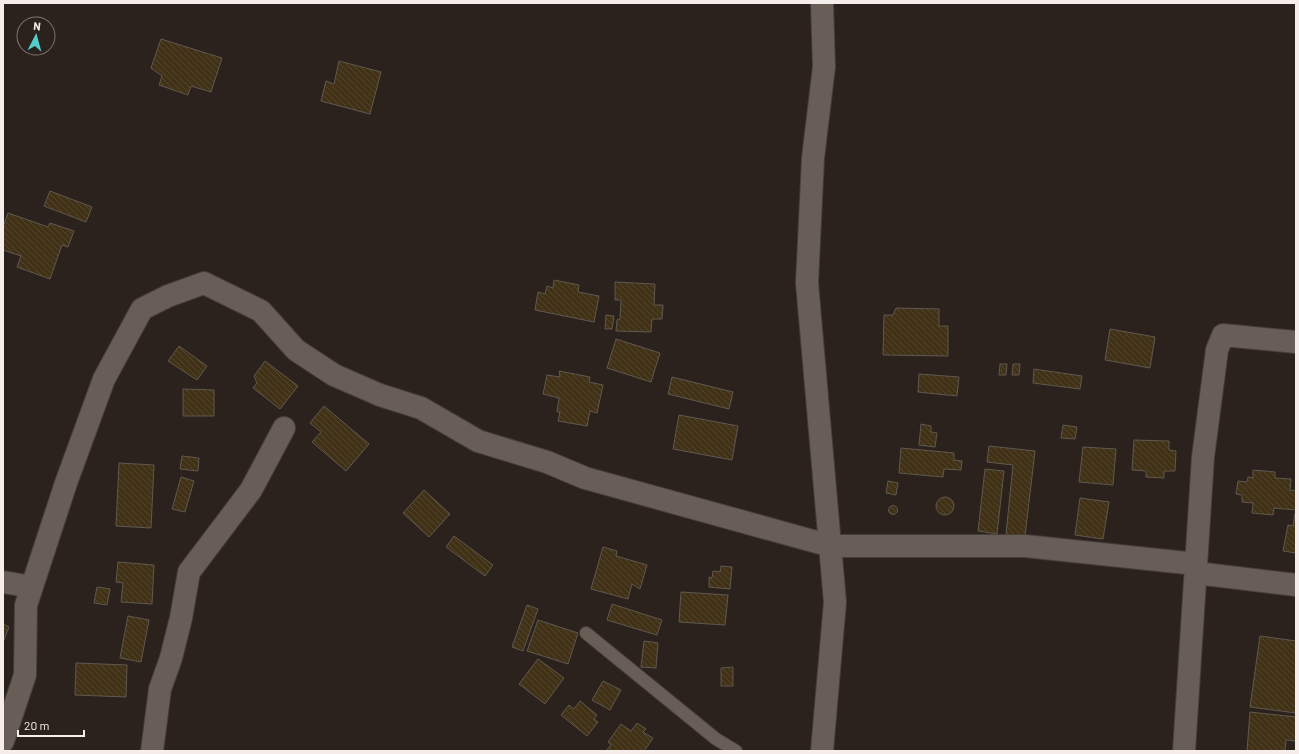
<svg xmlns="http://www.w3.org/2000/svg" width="1299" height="754" font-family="Barlow,sans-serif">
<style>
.building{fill:url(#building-back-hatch);stroke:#5f594f}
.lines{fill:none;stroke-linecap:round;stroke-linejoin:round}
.service-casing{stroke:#463e39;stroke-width:14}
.minor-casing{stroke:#463e39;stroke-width:24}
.service{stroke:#695d57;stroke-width:12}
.minor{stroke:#695d57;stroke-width:22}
</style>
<defs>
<pattern id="building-back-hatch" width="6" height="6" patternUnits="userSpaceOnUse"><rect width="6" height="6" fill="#413116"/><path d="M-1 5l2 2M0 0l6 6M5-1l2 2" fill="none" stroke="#54452d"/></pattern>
</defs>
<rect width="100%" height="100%" fill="#2c221d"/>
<path class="building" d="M161,39L222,58L211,92L191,86L188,95L159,85L162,76L151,68Z
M339,61L381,72L370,114L321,101L326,81L334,84Z
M50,191L92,207L86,222L44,206Z
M8,213L48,227L50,223L74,231L68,247L62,245L50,279L17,267L21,256L3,250V227Z
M554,280L579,285L578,292L599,296L594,322L535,310L538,292L545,294L547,286L553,288Z
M615,282L655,284L654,305H663L662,319H652L651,332L616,331L617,320L620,319L621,300H615Z
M896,308L939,309V326H948V356L883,355L884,315H893Z
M606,315L614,316L612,329H605Z
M1110,329L1155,337L1150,368L1105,360Z
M616,339L660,353L651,382L607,368Z
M179,346L207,366L197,380L168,361Z
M265,361L298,386L280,409L253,388L257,383L254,376Z
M1000,364H1007L1006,375H999Z
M1013,364H1020L1019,375H1012Z
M1034,369L1082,376L1080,389L1033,383Z
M559,371L590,377L589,382L603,385L597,413L590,411L587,426L558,421L560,412H557L559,398L543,394L547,375L560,377Z
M919,374L959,377L957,396L918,392Z
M672,377L733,392L729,409L668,394Z
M183,389L214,390V416H183Z
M324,406L369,444L346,471L312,442L321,432L310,423Z
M679,415L738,426L732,460L673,449Z
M921,424L931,426V432L937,433L935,447L919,445Z
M1063,425L1077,427L1075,439L1061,438Z
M1134,440L1169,441V450L1176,451L1175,471H1164V478L1146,477V471L1132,470Z
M989,446L1035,451L1025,536L1006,534L1013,465L987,462Z
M1083,447L1116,449L1113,485L1079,482Z
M901,448L954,453V460L962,461L961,470L944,469L943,477L899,473Z
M182,456L199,458L198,471L180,469Z
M119,463L154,465L151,528L116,526Z
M985,469L1004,471L997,534L978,531Z
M1253,470L1275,472V478L1291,479L1290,490L1296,491V510L1274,508L1273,515L1252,513L1253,503L1242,502V495L1236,494L1238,481L1247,482L1248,477L1253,478Z
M181,477L194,481L185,512L172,509Z
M888,481L898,483L896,495L886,493Z
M424,490L450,514L429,537L403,513Z
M936 506a9 9 0 1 1 18 0a9 9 0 1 1-18 0Z
M1080,498L1109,502L1103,539L1075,535Z
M888.5 510a4.5 4.5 0 1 1 9 0a4.5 4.5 0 1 1-9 0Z
M1295,513H1296V553L1283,551L1288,525L1293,526Z
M454,536L493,565L485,576L446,547Z
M603,547L617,551L616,556L647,565L640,589L632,584L628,599L591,589Z
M118,562L154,565L152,604L121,602L123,583L116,582Z
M721,566L732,567L730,589L709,587V577L712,578L713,571L720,572Z
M97,587L110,589L107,605L94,603Z
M681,592L728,595L725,625L679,622Z
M612,604L662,620L657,635L607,620Z
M527,605L538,609L523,651L512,647Z
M128,616L149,620L141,662L120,658Z
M538,620L578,633L568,664L527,651Z
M3,624L9,627L3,642Z
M1260,636L1296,641V713L1250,707Z
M644,641L658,643L656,668L641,667Z
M538,659L564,678L545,704L519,684Z
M76,663L127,665L126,697L75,695Z
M733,667V686H721V668Z
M603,681L621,690L610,710L592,700Z
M580,701L597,715L594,719L598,722L587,736L561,715L569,705L574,709Z
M1250,712L1296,717V741L1286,740L1285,751H1247Z
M637,723L646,729L643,732L653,738L644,751H606L611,745L608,742L621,724L631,731Z"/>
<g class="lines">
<g class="service-casing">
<path id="service" d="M586,633L716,739L736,751"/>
</g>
<g class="minor-casing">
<path id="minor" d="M1196,573L1296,585
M3,582L32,587
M3,741L25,675L26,605L66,483L104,379L142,309L168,296L204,283L261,311L296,350L334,375L380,395L421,408L478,441L547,462L585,478L831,546H1025L1196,564
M152,751L160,689L171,658L181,618L189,572L251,490L284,428
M822,751L835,602L807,283L813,158L824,67L822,3
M1184,751L1203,457L1217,350L1223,335L1296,342"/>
</g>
<use href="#service" class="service"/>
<use href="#minor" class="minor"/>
</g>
<rect width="1299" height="754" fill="none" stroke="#f5eeeb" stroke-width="8"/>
<g transform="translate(36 36) rotate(6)"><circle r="19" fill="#2c221d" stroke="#7c746f"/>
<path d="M0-3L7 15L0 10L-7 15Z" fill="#53cdcb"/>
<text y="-6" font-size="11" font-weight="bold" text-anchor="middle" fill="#f5eeeb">N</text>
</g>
<path d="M18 730v6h66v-6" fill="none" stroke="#f5eeeb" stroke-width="2"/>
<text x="24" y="730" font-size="12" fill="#f5eeeb" stroke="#2c221d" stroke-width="3" paint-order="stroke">20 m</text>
</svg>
